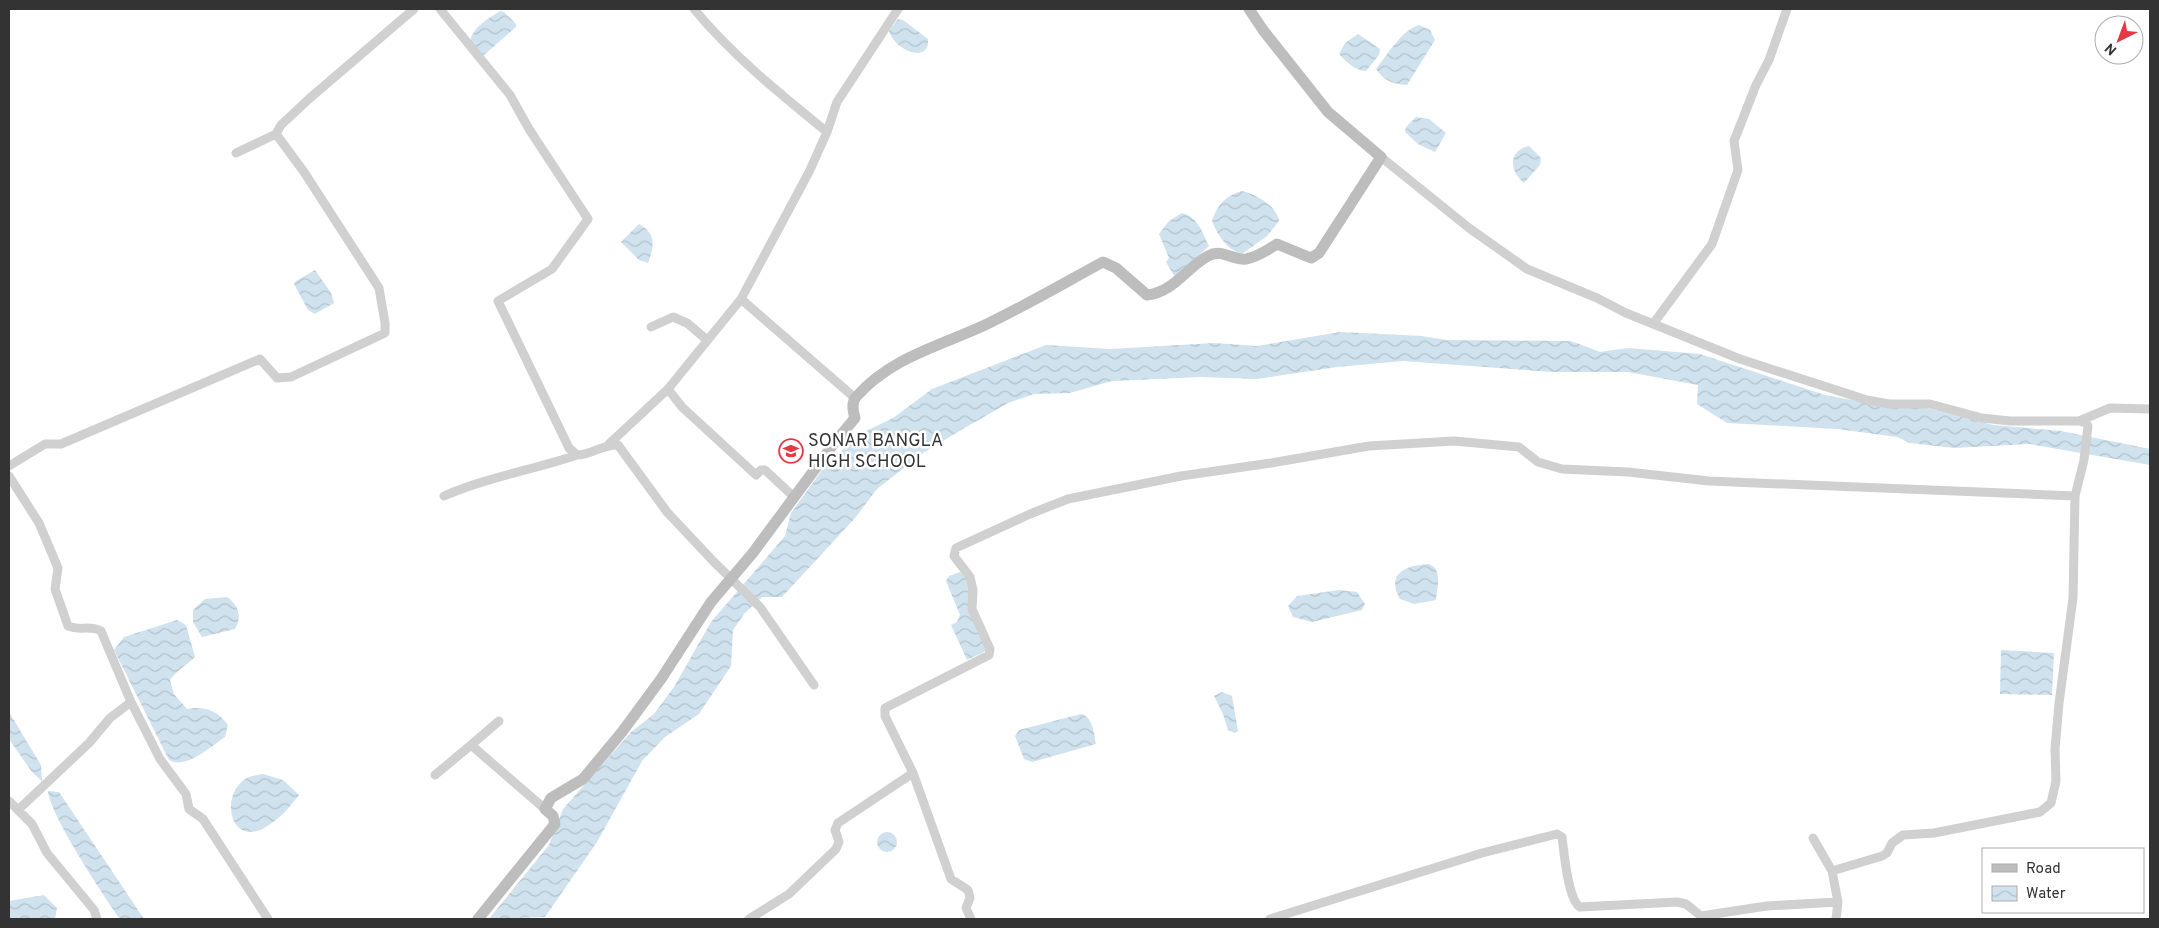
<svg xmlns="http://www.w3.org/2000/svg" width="2159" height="928" font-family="Overpass,sans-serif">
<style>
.water{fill:url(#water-waves)}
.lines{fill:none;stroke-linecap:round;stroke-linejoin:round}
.street{stroke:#d0d0d0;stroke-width:9}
.secondary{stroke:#bdbdbd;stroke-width:11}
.labels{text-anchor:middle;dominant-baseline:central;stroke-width:5;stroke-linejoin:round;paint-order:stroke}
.poi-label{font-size:18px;fill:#333;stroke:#fff;text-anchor:start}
</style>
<defs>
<pattern id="water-waves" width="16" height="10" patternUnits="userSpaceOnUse" patternTransform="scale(1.25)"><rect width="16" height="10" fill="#cfe2ee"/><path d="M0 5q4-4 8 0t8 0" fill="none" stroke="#b2c2cd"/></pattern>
</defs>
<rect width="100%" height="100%" fill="#fff"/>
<path class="water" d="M500,11L504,12L516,24V27L484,55L477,54L470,41C474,26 488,19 500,11Z
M898,19L903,20L928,39C930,65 894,50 889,31Z
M1419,25L1430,30L1435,40L1407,85C1393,84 1384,81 1376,69C1388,54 1401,31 1419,25Z
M1358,34L1380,49L1379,55L1366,71C1356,71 1345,61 1339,54L1345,43Z
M1416,117L1429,119L1446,133L1435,152L1418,144L1405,132L1406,127Z
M1529,146L1541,158L1540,165L1524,183C1510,172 1507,151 1529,146Z
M1242,191C1257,195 1276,205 1279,221L1267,236L1242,254C1227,250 1217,234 1212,221C1217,205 1226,195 1242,191Z
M1182,213C1198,217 1202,232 1209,246L1175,277L1166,262L1169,258L1159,234L1169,221Z
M639,224C657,234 654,246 648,263L639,260L621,242Z
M315,270L331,293L334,303L315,314L308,310L294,284L296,281Z
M1340,332L1422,336L1446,340L1571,341L1600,352L1628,348L1700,354L1825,395L1895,408H1927L1993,425L2061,431L2150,449V465L2029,444L1954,448L1910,443L1897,437L1838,429L1727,423L1697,404L1698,385L1628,372H1552L1403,361L1337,367L1257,379L1201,377L1112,381L1070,393L1034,394L1008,403L961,430L923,453L877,489L855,518L782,597H762L744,614L733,630L731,666L699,714L665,737L642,761L597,842L545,917L489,919L549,845L563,809L631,732L654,714L674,687L711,622L785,536L791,513L825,466L858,435L893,418L932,389L1046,345L1110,349L1214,343L1257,346Z
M1429,564C1443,569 1437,588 1436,600L1414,604L1400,599C1385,573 1407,565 1429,564Z
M960,572L966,577L986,648V651L967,660L951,625L957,622L960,615L946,581L949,576Z
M1339,590L1357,592L1365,604L1362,610L1312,622L1293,617L1288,606L1297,596Z
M227,597C239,605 242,617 235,629L202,637L193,622V610L205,599Z
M177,620L186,625L195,657C187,665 177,670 170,680L174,694L187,709C204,706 217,710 228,725L225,737C211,746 186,770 169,760L114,650L124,637Z
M2001,650L2054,653L2052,695L2000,694Z
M1222,692L1232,696L1238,731L1235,733L1228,730L1223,714L1214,696Z
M9,712L41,765L42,781L32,772L9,739Z
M1081,714C1093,717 1094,733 1096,744L1032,762L1024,759L1015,736L1019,730Z
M263,774L283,780L299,795C289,808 277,822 262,829C230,844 220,796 245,779C249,776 258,775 263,774Z
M48,791L59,792L144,919H120C104,897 49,813 48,791Z
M877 842a10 10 0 1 1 20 0a10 10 0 1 1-20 0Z
M44,895L57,908L55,919H9V901Z"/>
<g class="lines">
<path class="street" d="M440,9L510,95L529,129L588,219L552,269L498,301L569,448L577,455C591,455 603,444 618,445L667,512L713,561L760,607L814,685
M694,9C732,55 780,94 827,132L809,172L741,299L855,398
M827,132L837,102L898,9
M236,153L276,134
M1381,157L1469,228L1527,269L1597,298L1626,313L1740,359L1867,400L1889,404H1930L1982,418L2010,421H2079L2086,423L2088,426L2084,460L2075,496L2073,598L2059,703L2055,749L2056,781L2051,803L2040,812L2025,815L1934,833L1903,835L1892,843L1887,853L1882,856L1832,871L1838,902L1836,919
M741,299L668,389L682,407L756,475L761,470H765L794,497
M1653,324L1712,244L1738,170L1734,141L1756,85L1769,60L1787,9
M651,327L673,317L687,323L707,340
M2079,421L2110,408L2150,409
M609,444L668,389
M9,466L45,444H61L260,359L277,378L291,377L385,333V323L379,288L304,172L276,134L281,125L310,98L414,9
M9,476L39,523L58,568L55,589L68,626C79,631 90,625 101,631L131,702L160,759L186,794L189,809L203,819L268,919
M444,496C487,477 533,470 577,455
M499,721L471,745L545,809
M435,775L471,745
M9,801L32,824L47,853L94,910L97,919
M18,810L89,743L110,718L131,702
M1813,838L1832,871
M749,919L789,894L836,849L839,842L835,830L838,823L913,773
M971,919L966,908L970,898L968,890L951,879L913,773L885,716V708L989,655L990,649L972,609L973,590L970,577L954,556L956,548L1030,514L1068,499L1181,476L1271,463L1369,446L1454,441L1519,447L1538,462L1562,469L1628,472L1709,481L2075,496
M1270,919L1482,853L1557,834L1562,837C1564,852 1568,900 1580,907L1677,902L1686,904L1701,916L1767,906L1838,902"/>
<path class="secondary" d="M478,919L555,824L553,816L545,809L551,798L583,779L622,732L661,679L711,602L752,554L835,442L855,418C853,411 851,403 856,397C891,357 940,346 985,325C1025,306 1064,283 1103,262L1116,268L1147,295C1174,292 1186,268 1208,256C1222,248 1233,261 1246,259C1257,257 1268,250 1277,244L1311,258L1319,253L1381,157L1328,112L1263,30L1249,9"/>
</g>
<defs>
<g id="school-ring" transform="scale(1.25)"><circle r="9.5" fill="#fff" stroke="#e63946" stroke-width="1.5"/><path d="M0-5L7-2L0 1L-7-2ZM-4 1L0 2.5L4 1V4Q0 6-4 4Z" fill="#e63946"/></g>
</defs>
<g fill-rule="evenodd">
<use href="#school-ring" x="791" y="451"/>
</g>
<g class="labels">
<g class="poi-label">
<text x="808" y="441">SONAR BANGLA<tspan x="808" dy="21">HIGH SCHOOL</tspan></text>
</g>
</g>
<rect width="2159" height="928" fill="none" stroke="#333333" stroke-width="20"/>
<rect x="1982" y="848" width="162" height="65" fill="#ffffff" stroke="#adadad"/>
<rect x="1992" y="864" width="25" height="8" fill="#bdbdbd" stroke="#adadad"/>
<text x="2026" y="873" font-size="15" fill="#333333">Road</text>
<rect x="1992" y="886" width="25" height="15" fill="url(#water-waves)" stroke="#adadad"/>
<text x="2026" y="898" font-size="15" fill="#333333">Water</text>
<g transform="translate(2119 40) rotate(222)"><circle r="24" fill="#ffffff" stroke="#adadad"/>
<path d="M0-4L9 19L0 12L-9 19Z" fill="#e63946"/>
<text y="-8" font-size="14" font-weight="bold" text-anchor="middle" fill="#333333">N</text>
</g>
</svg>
